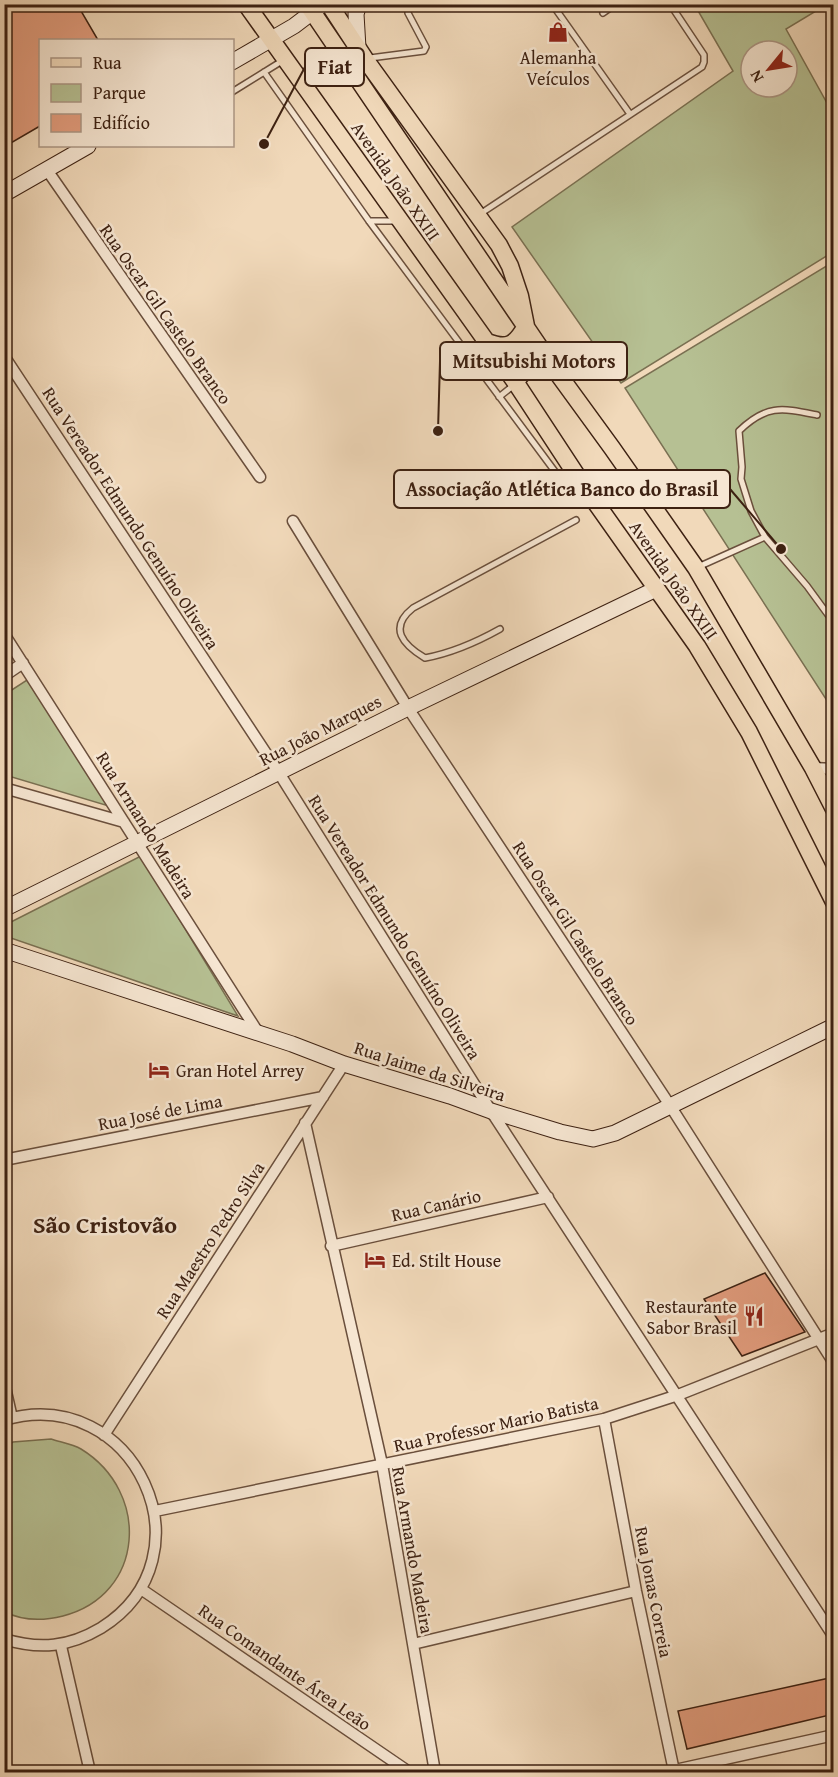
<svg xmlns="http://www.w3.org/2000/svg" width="838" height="1777" font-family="'Gentium Book Plus',serif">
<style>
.green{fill:#b6c093;stroke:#7a7052;stroke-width:1.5;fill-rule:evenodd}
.building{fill:#e29c7d;stroke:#3d2112;stroke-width:1.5}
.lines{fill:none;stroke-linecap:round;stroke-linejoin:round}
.lane-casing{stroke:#6a4f3c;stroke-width:8}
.street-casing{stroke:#6a4f3c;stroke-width:13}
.secondary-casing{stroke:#3d2112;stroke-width:17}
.primary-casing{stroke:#3d2112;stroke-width:19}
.lane{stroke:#f6e6d2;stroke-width:5}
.street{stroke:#f6e6d2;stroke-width:10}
.secondary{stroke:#f6e6d2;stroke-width:15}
.primary{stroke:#f1d9ba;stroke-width:16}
.labels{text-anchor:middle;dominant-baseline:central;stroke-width:5;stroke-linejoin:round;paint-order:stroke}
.poi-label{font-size:18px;fill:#3d2112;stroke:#f6e6d2;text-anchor:start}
.street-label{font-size:18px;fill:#3d2112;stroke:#f6e6d2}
.district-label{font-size:24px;font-weight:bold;fill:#3d2112;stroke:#f6e6d2}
.leader{fill:none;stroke:#3d2112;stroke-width:2}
.callout-dot{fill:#3d2112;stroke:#f6e6d2;stroke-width:2}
.callout{fill:#f6e6d2;stroke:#3d2112;stroke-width:2}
.callout-label{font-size:20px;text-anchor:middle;font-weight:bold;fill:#3d2112}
</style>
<rect width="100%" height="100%" fill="#f1d9ba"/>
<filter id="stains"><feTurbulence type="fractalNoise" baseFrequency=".00333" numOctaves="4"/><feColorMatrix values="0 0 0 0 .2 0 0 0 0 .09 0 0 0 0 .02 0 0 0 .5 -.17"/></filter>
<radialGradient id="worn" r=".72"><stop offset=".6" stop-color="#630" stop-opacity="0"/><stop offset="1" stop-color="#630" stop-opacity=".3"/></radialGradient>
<path class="green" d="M704,5H826L786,29L833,114V252L621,383L512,227L733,71L697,9ZM751,51H787V87H751Z
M833,262V710L625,388Z
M27,680L112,807L5,775L4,695Z
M141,856L238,1016L5,936V925Z
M51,1439C60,1442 73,1444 81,1449C151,1492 145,1595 63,1616C43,1621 23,1621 5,1612V1447L13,1442Z"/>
<path class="building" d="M4,4H77L98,40H40V126L4,147Z
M765,1273L805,1332L742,1356L704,1299Z
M834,1677V1714L687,1749L678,1711Z"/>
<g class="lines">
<g class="lane-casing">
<path id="lane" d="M552,4L630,114
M603,13L616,4
M370,58L424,51L426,47L408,13V4
M264,72L369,221L562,481L570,483L576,481
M232,92L282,61
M480,214L702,67L704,62V55L670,4
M369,221H397
M473,362L495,357
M499,397L514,385
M817,415C782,408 767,404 739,431L742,467L741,479L751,511L765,537L807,586L834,623
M698,567L765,537
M500,629C475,643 452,653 425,658C403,645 388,628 413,608L576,520"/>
</g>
<g class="street-casing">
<path id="street" d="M47,170L260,477
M4,356L279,773L491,1111L834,1637
M293,521L408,708L671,1107L834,1363
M4,634L259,1034
M4,676L23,663
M813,768L834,769
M4,788L124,822
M305,1123L382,1464L435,1772
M4,1160L323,1097
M331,1246L548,1197
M4,1383L12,1418
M604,1419L636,1591L674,1771
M4,1420C135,1382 215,1557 101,1628C69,1647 40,1650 4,1639
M104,1435L344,1064
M155,1511L604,1419L678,1395L834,1333
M141,1589L409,1772
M413,1644L636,1591
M61,1646L90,1772
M666,1772L834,1735"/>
</g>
<g class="secondary-casing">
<path id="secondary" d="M358,48L356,14L359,4
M232,62L294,26L323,4
M4,194L88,146
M4,909L408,708L656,589
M4,950L292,1044L344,1064L450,1096L491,1111L560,1132L593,1139L615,1133L834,1026"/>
</g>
<g class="primary-casing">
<path id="primary" d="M246,4L516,383L579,479L697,646L749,732L834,902
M307,4L553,367L612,448L696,568L813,768L834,809
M329,4L365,59L499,245L510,266L520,296L526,326C515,345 508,350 487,342
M516,383C523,367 538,363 553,367"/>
</g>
<use href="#lane" class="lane"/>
<use href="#street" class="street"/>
<use href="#secondary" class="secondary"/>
<use href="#primary" class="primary"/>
</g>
<defs>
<g id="shop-bare" transform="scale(1.62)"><path d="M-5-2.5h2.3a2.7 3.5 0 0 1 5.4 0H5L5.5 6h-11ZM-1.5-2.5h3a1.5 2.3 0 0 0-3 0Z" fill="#8f2418" stroke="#f6e6d2" stroke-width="2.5" paint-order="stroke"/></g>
<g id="hotel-bare" transform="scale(1.62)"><path d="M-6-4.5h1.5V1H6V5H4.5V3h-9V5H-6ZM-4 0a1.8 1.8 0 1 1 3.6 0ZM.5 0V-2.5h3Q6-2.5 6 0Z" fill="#8f2418" stroke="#f6e6d2" stroke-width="2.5" paint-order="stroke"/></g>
<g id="restaurant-bare" transform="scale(1.62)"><path d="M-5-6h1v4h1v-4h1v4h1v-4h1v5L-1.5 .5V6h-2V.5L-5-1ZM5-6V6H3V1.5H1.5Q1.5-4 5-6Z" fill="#8f2418" stroke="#f6e6d2" stroke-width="2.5" paint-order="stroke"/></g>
</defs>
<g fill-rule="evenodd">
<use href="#shop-bare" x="558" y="32"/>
<use href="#hotel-bare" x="159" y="1070"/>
<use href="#hotel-bare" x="375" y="1260"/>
<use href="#restaurant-bare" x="754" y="1316"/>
</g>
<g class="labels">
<g class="poi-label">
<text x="558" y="57" text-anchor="middle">Alemanha<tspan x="558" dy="21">Veículos</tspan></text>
<text x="176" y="1070">Gran Hotel Arrey</text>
<text x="392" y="1260">Ed. Stilt House</text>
<text x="737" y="1306" text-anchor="end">Restaurante<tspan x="737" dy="21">Sabor Brasil</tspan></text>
</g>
<g class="street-label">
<text transform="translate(396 181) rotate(55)">Avenida João XXIII</text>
<text transform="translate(166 314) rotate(55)">Rua Oscar Gil Castelo Branco</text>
<text transform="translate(131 518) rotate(57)">Rua Vereador Edmundo Genuíno Oliveira</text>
<text transform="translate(674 580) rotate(55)">Avenida João XXIII</text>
<text transform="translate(320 730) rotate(-27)">Rua João Marques</text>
<text transform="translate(146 825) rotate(58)">Rua Armando Madeira</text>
<text transform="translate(395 927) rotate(58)">Rua Vereador Edmundo Genuíno Oliveira</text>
<text transform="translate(576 933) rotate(57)">Rua Oscar Gil Castelo Branco</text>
<text transform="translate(430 1071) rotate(18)">Rua Jaime da Silveira</text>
<text transform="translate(160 1112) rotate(-11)">Rua José de Lima</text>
<text transform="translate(436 1205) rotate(-13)">Rua Canário</text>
<text transform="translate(210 1240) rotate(-57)">Rua Maestro Pedro Silva</text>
<text transform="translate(496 1424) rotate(-12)">Rua Professor Mario Batista</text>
<text transform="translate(413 1550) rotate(80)">Rua Armando Madeira</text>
<text transform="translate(654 1592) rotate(79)">Rua Jonas Correia</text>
<text transform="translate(285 1667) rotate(35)">Rua Comandante Área Leão</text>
</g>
<g class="district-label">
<text x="105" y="1224">São Cristovão</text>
</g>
</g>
<path class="leader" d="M264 144L305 67M438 431L440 361M781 549L730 489"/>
<g class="callout-dot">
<circle cx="264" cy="144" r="6"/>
<circle cx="438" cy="431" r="6"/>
<circle cx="781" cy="549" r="6"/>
</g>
<g class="callout">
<rect x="305" y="48" width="59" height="38" rx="6"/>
<rect x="440" y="342" width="187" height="38" rx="6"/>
<rect x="394" y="470" width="336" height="38" rx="6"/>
</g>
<g class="callout-label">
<text x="335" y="74">Fiat</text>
<text x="534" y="368">Mitsubishi Motors</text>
<text x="562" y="496">Associação Atlética Banco do Brasil</text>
</g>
<rect width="838" height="1777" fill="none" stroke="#f1d9ba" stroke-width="24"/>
<rect x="6" y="6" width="826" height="1765" fill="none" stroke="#3d2112" stroke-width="3"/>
<rect x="12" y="12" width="814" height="1753" fill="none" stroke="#3d2112" stroke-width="1.5"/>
<rect x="39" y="39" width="195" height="108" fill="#f6e6d2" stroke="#ac9785" stroke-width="1.5"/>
<rect x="51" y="58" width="30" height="9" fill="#f1d9ba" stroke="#ac9785" stroke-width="1.5"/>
<text x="93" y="69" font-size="18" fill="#3d2112">Rua</text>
<rect x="51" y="84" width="30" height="18" fill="#b6c093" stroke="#ac9785" stroke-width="1.5"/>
<text x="93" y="99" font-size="18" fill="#3d2112">Parque</text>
<rect x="51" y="114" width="30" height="18" fill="#e29c7d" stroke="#ac9785" stroke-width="1.5"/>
<text x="93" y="129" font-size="18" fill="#3d2112">Edifício</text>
<g transform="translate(769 69) rotate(240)"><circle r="28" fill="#f6e6d2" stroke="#ac9785" stroke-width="1.5"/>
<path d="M0-4.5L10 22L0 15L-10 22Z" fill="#8f2418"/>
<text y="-9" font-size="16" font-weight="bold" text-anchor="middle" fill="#3d2112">N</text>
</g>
<rect width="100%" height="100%" filter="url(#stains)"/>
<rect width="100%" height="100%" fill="url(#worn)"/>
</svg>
